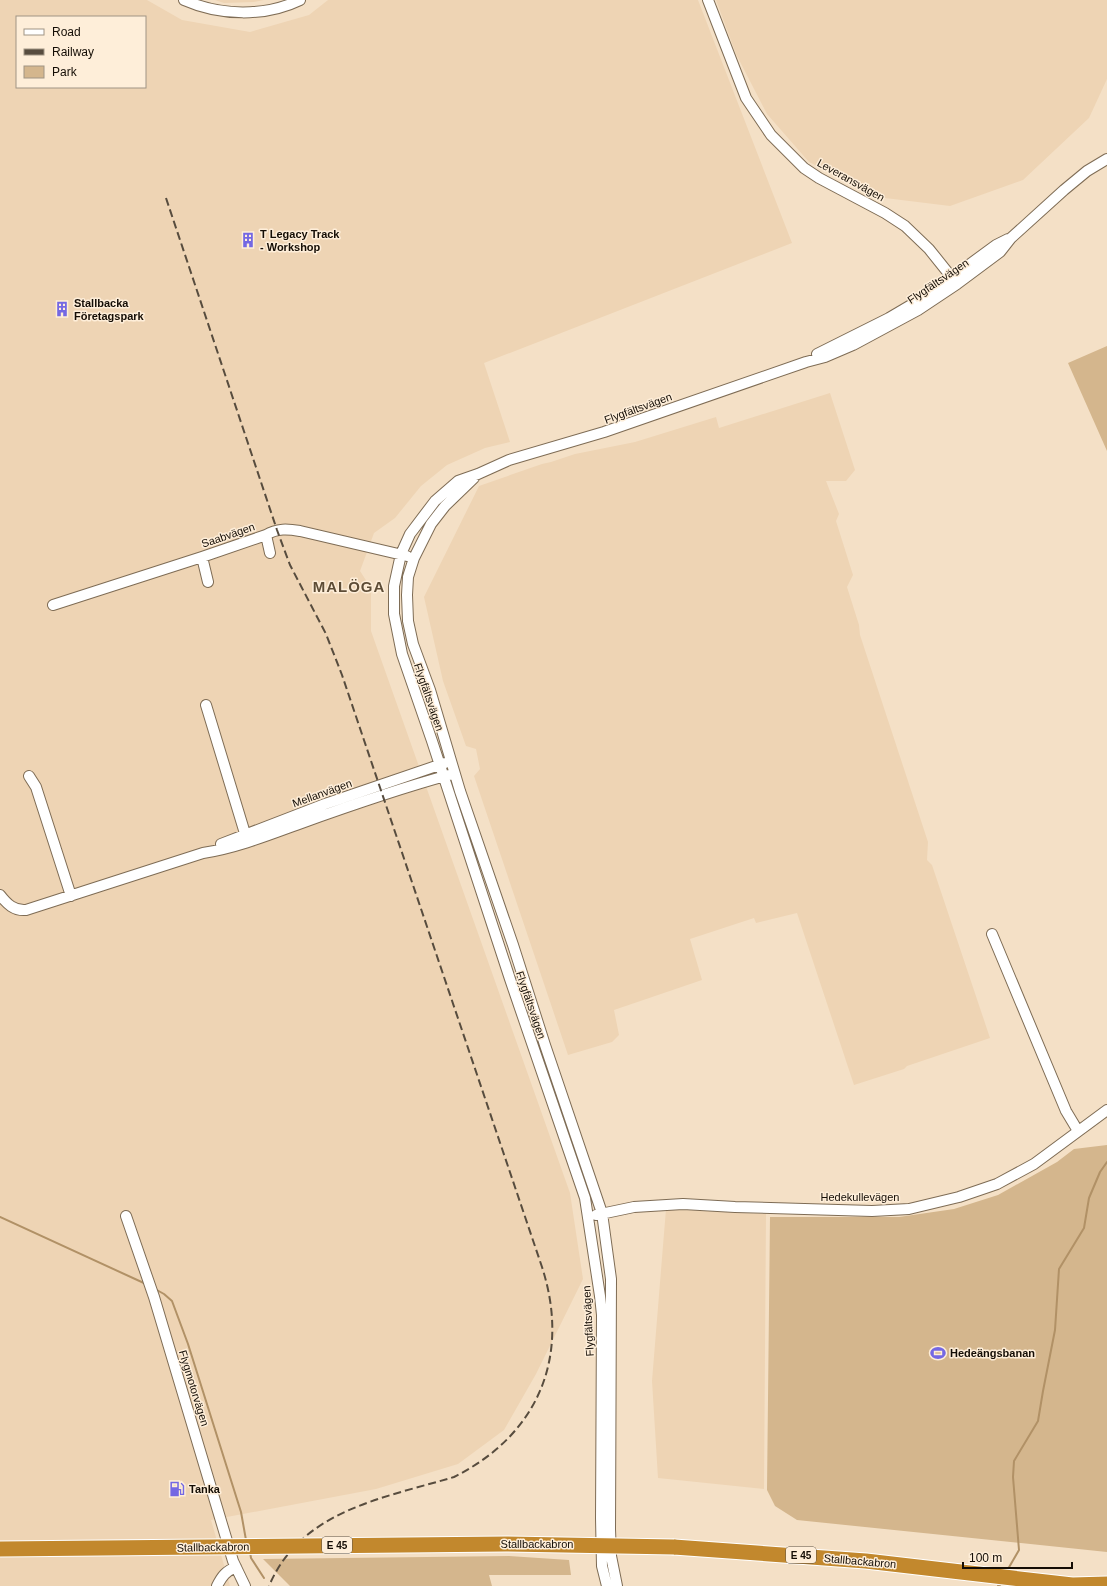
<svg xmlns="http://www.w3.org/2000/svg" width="1107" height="1586" font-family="Helvetica,sans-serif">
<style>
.built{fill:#eed4b4;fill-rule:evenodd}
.green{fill:#d4b68d}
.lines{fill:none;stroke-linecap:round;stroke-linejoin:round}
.stream{stroke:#b19166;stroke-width:2}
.minor-casing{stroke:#7e6c55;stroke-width:12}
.highway-casing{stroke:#fff;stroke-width:17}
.minor{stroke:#fff;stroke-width:10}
.highway{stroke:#c2882d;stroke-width:15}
.rail{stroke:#574c3e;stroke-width:2;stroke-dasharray:8 4;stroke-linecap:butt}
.highway-bridge-casing{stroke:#fff;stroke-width:17;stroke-linecap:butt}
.highway-bridge{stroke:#c2882d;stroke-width:15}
.labels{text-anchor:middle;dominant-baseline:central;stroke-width:3;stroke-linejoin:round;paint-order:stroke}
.shield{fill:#feeed9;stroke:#5a5045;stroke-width:1}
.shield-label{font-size:10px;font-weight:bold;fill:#140d05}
.street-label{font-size:11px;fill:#140d05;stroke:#feeed9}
.poi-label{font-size:11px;font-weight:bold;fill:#140d05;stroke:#feeed9;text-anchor:start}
.district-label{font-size:15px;font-weight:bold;letter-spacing:1px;fill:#5d4c36;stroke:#feeed9}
</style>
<rect width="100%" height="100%" fill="#f4e0c6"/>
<path class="built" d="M0,0H147L182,20L250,32L309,15L328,0H698L792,243L484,363L510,442L485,448L447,465L421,486L395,518L374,533L360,571L371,588V631L570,1193L583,1279L536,1374L504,1430L458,1464L376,1489L211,1520L230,1586H0ZM17,17H145V87H17Z
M215,0H264L254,2L224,3Z
M716,0H1107V79L1089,118L1023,180L950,206L885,198L809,162L767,114L736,54Z
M830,393L855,470L846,481H826L839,514L836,521L853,575L847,587L859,625L860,635L928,842L927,860L932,865L990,1038L907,1066L904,1069L854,1085L797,913L756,923L754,918L690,939L702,980L614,1010L619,1035L612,1042L568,1055L474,776L480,769L476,749L466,746L443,681L424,597L479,486L542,464L551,462L575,454L635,442L716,417L719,428Z
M666,1209L766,1214L764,1489L658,1478L652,1381Z"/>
<path class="green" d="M1107,346V451L1068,363Z
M1107,1145V1552L797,1520L775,1506L767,1490L770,1217H899L954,1209L998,1195L1057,1162L1074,1149Z
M509,1556L569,1560L571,1575H489L492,1586H290L263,1559Z"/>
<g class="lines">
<path class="stream" d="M0,1217L146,1284
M155,1289L164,1294L172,1301L188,1344L241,1512L246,1540
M250,1552L251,1558L264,1578
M1008,1569L1019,1550L1013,1477L1014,1461L1038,1421L1043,1391L1055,1330L1059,1269L1084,1228L1089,1198L1100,1172L1107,1162
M998,1586L1000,1585"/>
<g class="minor-casing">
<path id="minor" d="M184,0C220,16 265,17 300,0
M708,0L746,98L771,135L804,168L819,178L885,213L905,226L929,249L957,284
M817,354L889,318L928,295L996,245L1008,239
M474,478L445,506L431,524L414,558L408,577L407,595L408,621L413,644L430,690L460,791L513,945L545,1045L602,1213L611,1279L610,1529L611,1556L617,1586
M266,535L270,553
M202,557L208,582
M53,605L202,557L266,535C277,528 288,529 300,531L407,556
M206,705L247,840
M29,776L36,787L71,896
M221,844L325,804L445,763
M0,895C7,904 14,911 26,910L203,853C235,848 266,836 296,825C346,807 397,789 449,775
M992,934L1066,1111L1078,1131
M596,1215L634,1207L683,1204L735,1207L872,1211L909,1209L959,1197L997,1184L1034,1164L1107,1110
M126,1216L154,1297L233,1561L245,1586
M217,1586C222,1576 226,1571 236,1567
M607,1586L602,1566L601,1518L602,1315L600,1296L585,1198L510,979L432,741L402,654L394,614V586L401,554L410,534L435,501L458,481L478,474L509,460L604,432L806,362L825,357L853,345L918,310L957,284L1000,252L1011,238L1064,190L1087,171L1107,159"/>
</g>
<g class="highway-casing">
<path id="highway" d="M674,1547L866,1561L1081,1586
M1072,1585L1107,1584"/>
</g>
<use href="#minor" class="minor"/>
<use href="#highway" class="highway"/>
<path class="rail" d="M166,198L277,530L290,565L326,634L342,675L542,1267C571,1357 538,1435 454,1477C384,1498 301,1510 269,1586"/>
<g class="highway-bridge-casing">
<path id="highway-bridge" d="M0,1549L506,1544L674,1547"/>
</g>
<use href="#highway-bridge" class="highway-bridge"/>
</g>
<defs>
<g id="building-bare" transform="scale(1.2)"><path d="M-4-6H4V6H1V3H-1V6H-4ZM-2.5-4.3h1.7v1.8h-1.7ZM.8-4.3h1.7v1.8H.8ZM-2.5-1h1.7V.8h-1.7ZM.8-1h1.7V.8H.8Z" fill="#7468e3" stroke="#feeed9" stroke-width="2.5" paint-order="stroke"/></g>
<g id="stadium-bare" transform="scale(1.2)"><path d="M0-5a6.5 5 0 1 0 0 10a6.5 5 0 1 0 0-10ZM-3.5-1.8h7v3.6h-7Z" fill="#7468e3" stroke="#feeed9" stroke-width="2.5" paint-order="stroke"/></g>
<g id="fuel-bare" transform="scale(1.2)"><path d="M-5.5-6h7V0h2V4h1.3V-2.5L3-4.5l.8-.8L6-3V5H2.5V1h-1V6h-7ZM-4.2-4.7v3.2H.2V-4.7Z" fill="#7468e3" stroke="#feeed9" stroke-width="2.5" paint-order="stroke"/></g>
</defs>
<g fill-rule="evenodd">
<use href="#building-bare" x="248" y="240"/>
<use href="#building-bare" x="62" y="309"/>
<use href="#stadium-bare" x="938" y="1353"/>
<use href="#fuel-bare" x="177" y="1489"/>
</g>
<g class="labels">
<g class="shield">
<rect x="322" y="1537" width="30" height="16" rx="3"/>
<rect x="786" y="1547" width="30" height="16" rx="3"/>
</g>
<g class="shield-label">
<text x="337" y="1545">E 45</text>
<text x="801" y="1555">E 45</text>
</g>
<g class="street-label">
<text transform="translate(851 180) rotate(29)">Leveransvägen</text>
<text transform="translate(938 281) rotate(-34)">Flygfältsvägen</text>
<text transform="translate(638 408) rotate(-20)">Flygfältsvägen</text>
<text transform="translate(228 535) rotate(-19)">Saabvägen</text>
<text transform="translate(429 697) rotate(71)">Flygfältsvägen</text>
<text transform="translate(322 793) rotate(-20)">Mellanvägen</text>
<text transform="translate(531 1005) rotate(71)">Flygfältsvägen</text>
<text x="860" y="1197">Hedekullevägen</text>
<text transform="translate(588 1321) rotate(-93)">Flygfältsvägen</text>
<text transform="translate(194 1388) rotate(73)">Flygmotorvägen</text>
<text x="537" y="1544">Stallbackabron</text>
<text transform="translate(213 1547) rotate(-1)">Stallbackabron</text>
<text transform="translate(860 1561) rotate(5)">Stallbackabron</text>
</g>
<g class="poi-label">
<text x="260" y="234">T Legacy Track<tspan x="260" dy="13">- Workshop</tspan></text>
<text x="74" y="303">Stallbacka<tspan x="74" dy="13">Företagspark</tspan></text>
<text x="950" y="1353">Hedeängsbanan</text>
<text x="189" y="1489">Tanka</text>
</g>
<g class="district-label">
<text x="349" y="586">MALÖGA</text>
</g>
</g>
<rect x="16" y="16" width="130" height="72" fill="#feeed9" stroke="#a09484"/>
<rect x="24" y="29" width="20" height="6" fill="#ffffff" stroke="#a09484"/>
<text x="52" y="36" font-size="12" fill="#140d05">Road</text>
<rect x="24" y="49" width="20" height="6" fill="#574c3e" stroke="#a09484"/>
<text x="52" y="56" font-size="12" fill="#140d05">Railway</text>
<rect x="24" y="66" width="20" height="12" fill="#d4b68d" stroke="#a09484"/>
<text x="52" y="76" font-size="12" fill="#140d05">Park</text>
<path d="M963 1562v6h109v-6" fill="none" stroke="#140d05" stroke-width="2"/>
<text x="969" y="1562" font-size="12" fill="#140d05" stroke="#feeed9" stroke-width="3" paint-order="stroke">100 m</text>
</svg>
